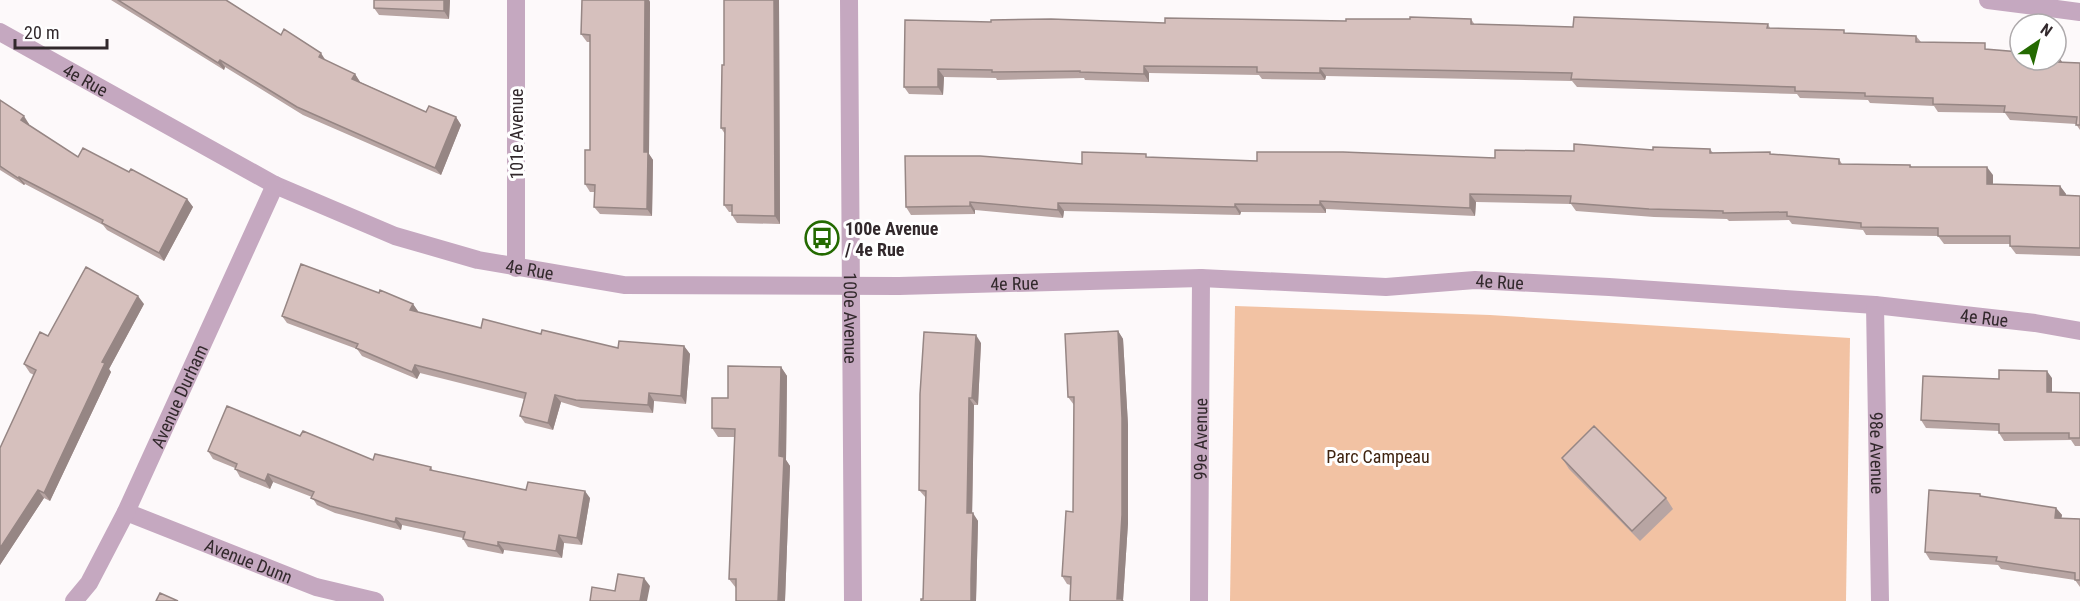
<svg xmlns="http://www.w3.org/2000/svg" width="2080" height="601" font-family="'Roboto Condensed',sans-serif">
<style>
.green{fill:#f2c2a3}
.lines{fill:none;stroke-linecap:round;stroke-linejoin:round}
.minor{stroke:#c5a8c0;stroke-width:18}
.wall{fill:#b8a5a3}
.shaded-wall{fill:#968684}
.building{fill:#d6c0bd;stroke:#968684;stroke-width:1.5}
.labels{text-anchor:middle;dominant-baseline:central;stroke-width:6;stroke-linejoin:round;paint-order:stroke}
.street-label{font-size:18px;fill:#32292c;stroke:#fff}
.poi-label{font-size:18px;font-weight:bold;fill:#32292c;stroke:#fff;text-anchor:start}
.park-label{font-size:18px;fill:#402410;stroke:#fff}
</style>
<rect width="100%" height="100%" fill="#fdf9fa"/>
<path class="green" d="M1235,306L1490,315L1850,338L1846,601H1230Z"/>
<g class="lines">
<g class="minor">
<path id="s1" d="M849,0L853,601"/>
<path d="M1988,0L2080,12"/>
<path id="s2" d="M0,32L275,185L395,236L478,260L624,285L899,286L1201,278L1386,287L1475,280L1609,287L1875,305L2035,323L2080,331"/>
<path d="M516,268V0"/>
<path id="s3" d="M1875,305L1880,601"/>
<path id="s4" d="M126,512L316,587L375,601"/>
<path id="s5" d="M74,601L89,583L126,512L275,185"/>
<path id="s6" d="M1199,601L1201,278"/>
</g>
</g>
<path class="wall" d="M111,0H226L281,35L326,61L355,74L360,82L426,112L456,117L461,125L441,175L303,115L225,67L224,70Z
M450,0L449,19L379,15L374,8Z
M582,0H649L650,2L649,154L653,160L652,216L600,214L594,207L595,192H590L585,184L590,150V42H587L581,34Z
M724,0H779L780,224L737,223L732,215V212H729L724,205L725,134L721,128L724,65Z
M1471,19L1475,25L1573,27L1768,24L1770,28L1846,33L1916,36L1921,42L1989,50L2057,54L2062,62L2080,63V130L2076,124L2010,120L2005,113L1938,112L1934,106L1870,103L1868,100L1800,98L1797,94L1577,87L1572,81L1326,76L1325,80L1262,79L1259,75L1149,73V82L1085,80L1084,78L997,80L996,78L944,77L943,95L909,94L904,87L991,22L1165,23L1346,21Z
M0,100L29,124L28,125L78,157L129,172L187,199L193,207L164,261L107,230L103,225L25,184L24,185L0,170Z
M1710,149L1713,153L1771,154L1839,159L1842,164L1910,165L1912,167L1993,175V184L2060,186L2066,194L2065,196H2080V256L2016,254L2010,246V244H1944L1938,236L1866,235L1863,230L1792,224L1789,220L1729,221L1727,219L1654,217L1576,211L1571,204L1476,202L1475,216L1326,209V213L1241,212L1240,215L1064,211L1063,218L975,210V214L911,215L906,207L1082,164L1148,157L1257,161L1495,158L1574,151Z
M379,293L413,304L418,312L481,328L541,334L618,348L684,346L690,354L686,404L654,401L653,413L581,408L561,402L553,430L525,423L520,416L524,399L420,373L417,379L362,356L357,349L287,323L282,316Z
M144,304L109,369L111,372L50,501L44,498L0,565V448L34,375L30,373L24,364L48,336Z
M1118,331L1123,339L1128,425V523L1123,600L1067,584L1062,576L1073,512L1074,405L1068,397Z
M981,343L978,405H974L972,513L978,521L976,601H921L923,599L926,498L919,490Z
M781,367L787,376L786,460L790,466L785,601H736V588L729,579L735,437H718L712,428L728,398Z
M2052,378V392L2080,393V446H2075L2071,440L2004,441L1999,433V431L1926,428L1921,420L1999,379Z
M300,436L373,460L431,467L433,471L526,490L590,498L582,545L564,543L562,558L504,550L503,554L468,547L463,539V538L402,525L401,530L335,513L317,505L312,497L273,482L270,489L240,477L235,468L213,459L208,451Z
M1562,458L1666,498L1673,509L1640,541L1569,469Z
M1980,494L1982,497L2056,508L2062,515L2061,518L2080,519V587L2075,580L2001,569L1998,565L1930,560L1925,552Z"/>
<path class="shaded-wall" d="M444,0H450L449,19L444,11Z
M645,0H649L650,2L649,154L653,160L652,216L647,209L644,152Z
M774,0H779L780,224L775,216Z
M321,53L326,61L319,57Z
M2057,54L2062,62V70L2057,62Z
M220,60L225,67L224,70L218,63Z
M1144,66L1149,73V82L1144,74Z
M1320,68L1326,76L1325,80L1320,73Z
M938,69L944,77L943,95L938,87Z
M355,74L360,82L358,87L352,79Z
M24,116L29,124L26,128L21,120Z
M456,117L461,125L441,175L435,168Z
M1987,167L1993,175V192L1987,184Z
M19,177L25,184L24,185L18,178Z
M2060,186L2066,194L2065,203L2060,195Z
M1470,194L1476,202L1475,216L1470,208Z
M187,199L193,207L164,261L159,253Z
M1320,201L1326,209V213L1320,205Z
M970,202L975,210V214L970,206Z
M1058,203L1064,211L1063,218L1058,210Z
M1235,204L1241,212L1240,215L1235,207Z
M138,296L144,304L109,369L111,372L50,501L44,493L102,362Z
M413,304L418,311L415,318L410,310Z
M1118,331L1123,339L1128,425V523L1123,600L1124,601H1119L1117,599Z
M976,335L981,343L978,405L972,398Z
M684,346L690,354L686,404L681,396Z
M415,365L420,373L417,379L412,372Z
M781,367L787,376L786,460L790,466L785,601H778Z
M2047,371L2052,378V400L2047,392Z
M649,393L654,401L653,413L648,405Z
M555,395L561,402L553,430L548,423Z
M969,398L974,405L972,521L967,513Z
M268,474L273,482L270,489L265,481Z
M38,490L44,498L0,565V548Z
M585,491L590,498L582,545L577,538Z
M2056,508L2062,515L2060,526L2055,518Z
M973,513L978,521L976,601H971V579Z
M396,518L402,525L401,530L395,522Z
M559,535L564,543L562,558L556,551Z
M498,542L504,550L503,554L498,546Z
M644,578L650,586L647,601H640Z"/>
<path class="building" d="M118,0H226L281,35L284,29L321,53L319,57L355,74L352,79L426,112L429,106L456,117L435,168L297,107L220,60L218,63Z
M374,0H444V11L374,8Z
M582,0H645L644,152H648L647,209L594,207L595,185L585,184V150H590V35L581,34Z
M724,0H774L775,216L732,215V205H724L725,128H721L722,65H724Z
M1410,17L1471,19V24L1573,27L1574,17L1768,24L1767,28L1844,30V33L1916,36V42L1985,43V49L2020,52V60H2056V54H2057V62L2080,63V125H2076L2077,117L2004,112L2005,106L1933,104V98L1865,96V93L1795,91V87L1571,79L1572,73L1320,68V73L1257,72V67L1144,66V74L1080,72V71L992,72V70L938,69V87H904L905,20L991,22V20L1051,19L1165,23V18L1346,21V19H1410Z
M0,100L24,116L21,120L78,157L83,148L129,172L131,169L187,199L159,253L102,223L103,220L19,177L18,178L0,166Z
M1574,144L1653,150V147L1710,149V153L1770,152V154L1839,159V164L1910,165V167H1987V184L2060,186V195L2080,196V248L2010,246V236H1938V228L1861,227V223L1787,216V212L1723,213V211L1649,209L1570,203L1571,196L1470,194V208L1320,201V205L1235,204V207L1058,203V210L970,202V206L906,207L905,156H980L1082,164V152L1146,154V157L1257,161V152H1343L1495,158V150L1574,151Z
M301,264L379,293L380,290L413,304L410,310L481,328L483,319L541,334L542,330L618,348L619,341L684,346L681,396L649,393L648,405L576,400L555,395L548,423L520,416L526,393L415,365L412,372L356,348L358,344L282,316Z
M86,267L138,296L102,362L105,363L44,493L38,490L0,548V448L36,370L24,364L40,332L48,336Z
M1118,331L1122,418V515L1117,599H1122V601H1070L1071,577L1062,576L1066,511L1073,512L1074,397H1068L1065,334Z
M924,332L976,335L972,398H969L967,513H973L971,579V601H921V599H923L926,491L919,490L920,394Z
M728,366L781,367L779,456L784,457L778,601H736V579H729L735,429L712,428V398H728Z
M1999,370L2047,371V392L2080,393V438H2069V433H1999V424L1921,420L1923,376L1999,379Z
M227,406L300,436L303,431L373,460L375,454L431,467L430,470L526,490L528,482L585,491L577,538L559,535L556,551L498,542V546L463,539L465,532L396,518L395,522L330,506L311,498L314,492L268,474L265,481L235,469L237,464L208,451Z
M1594,426L1666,498L1632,531L1562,458Z
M1929,490L1980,494V496L2056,508L2055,518L2080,519V580H2075V573L1996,561L1997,557L1925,552Z
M618,574L644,578L640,601H590L592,587L615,591Z
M160,593L178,601H156Z"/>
<defs>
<g id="bus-ring" transform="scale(1.725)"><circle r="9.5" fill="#fff" stroke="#246a01" stroke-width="1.5"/><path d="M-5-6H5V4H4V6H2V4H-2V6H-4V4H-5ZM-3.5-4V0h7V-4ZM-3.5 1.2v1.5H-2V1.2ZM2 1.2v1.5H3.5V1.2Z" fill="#246a01"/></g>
</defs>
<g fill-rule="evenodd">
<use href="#bus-ring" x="822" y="238"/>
</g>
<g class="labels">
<g class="street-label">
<text stroke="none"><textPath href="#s2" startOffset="98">4e Rue</textPath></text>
<text transform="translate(516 134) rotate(-90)">101e Avenue</text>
<text stroke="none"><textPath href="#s2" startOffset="584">4e Rue</textPath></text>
<text stroke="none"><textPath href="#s2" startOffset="1556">4e Rue</textPath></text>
<text stroke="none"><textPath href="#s2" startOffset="1070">4e Rue</textPath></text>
<text stroke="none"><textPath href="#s1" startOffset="318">100e Avenue</textPath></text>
<text stroke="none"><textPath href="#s2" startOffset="2042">4e Rue</textPath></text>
<text stroke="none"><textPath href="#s5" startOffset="231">Avenue Durham</textPath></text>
<text stroke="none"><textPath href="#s6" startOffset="162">99e Avenue</textPath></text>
<text stroke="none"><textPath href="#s3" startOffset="148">98e Avenue</textPath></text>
<text stroke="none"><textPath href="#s4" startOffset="132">Avenue Dunn</textPath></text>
</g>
<g class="poi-label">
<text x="845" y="228">100e Avenue<tspan x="845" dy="21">/ 4e Rue</tspan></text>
</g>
<g class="park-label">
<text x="1378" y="456">Parc Campeau</text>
</g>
</g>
<g transform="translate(2038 42) rotate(35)"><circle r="28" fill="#ffffff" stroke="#ada9ab" stroke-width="1.5"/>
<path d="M0-4.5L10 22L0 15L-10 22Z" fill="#246a01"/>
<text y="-9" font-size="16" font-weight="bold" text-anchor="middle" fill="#32292c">N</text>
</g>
<path d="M15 39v9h92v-9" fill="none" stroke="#32292c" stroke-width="3"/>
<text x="24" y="39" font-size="18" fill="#32292c" stroke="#ffffff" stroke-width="4.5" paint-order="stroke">20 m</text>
</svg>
